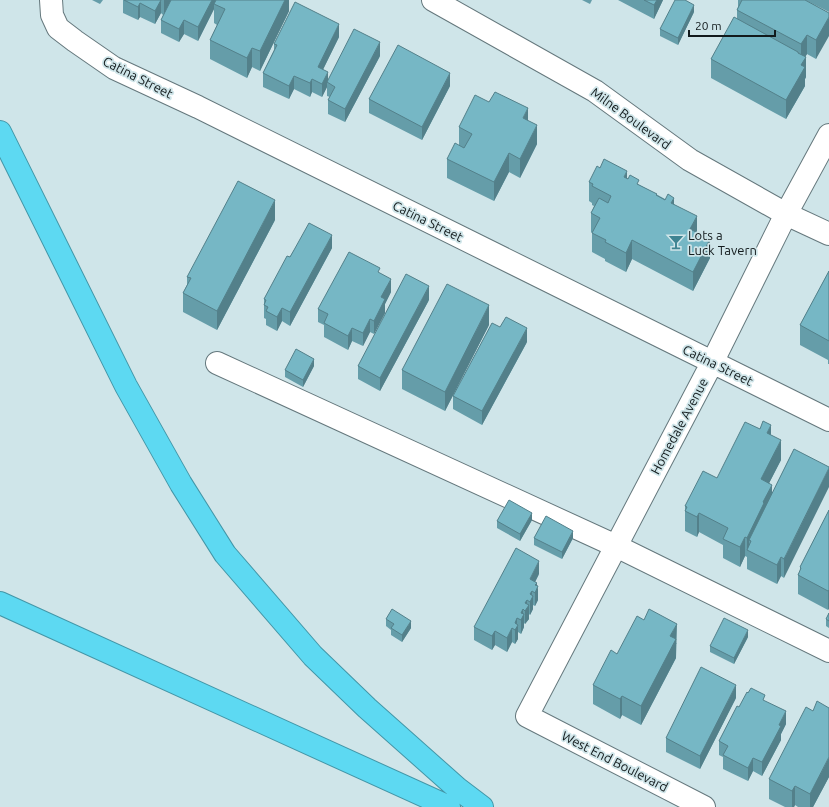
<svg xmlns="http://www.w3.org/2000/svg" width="829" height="807" font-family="Ubuntu,sans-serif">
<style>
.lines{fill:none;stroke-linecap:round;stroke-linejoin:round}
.minor-casing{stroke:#65787d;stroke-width:24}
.highway-casing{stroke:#4396a7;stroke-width:24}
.minor{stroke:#fff;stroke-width:22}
.highway{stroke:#5dd9f2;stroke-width:22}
.wall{fill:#659da9}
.shaded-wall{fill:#53808a}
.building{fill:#76b7c5;stroke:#53808a}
.labels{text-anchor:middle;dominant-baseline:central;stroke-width:3.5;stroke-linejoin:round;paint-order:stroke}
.street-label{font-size:13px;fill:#121a1c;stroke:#cfe5e9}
.poi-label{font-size:13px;fill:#121a1c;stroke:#cfe5e9;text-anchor:start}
</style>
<rect width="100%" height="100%" fill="#cfe5e9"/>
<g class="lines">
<g class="minor-casing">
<path id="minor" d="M51,0L52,15L58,28L75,41L114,68L198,107L829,420
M433,0L595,91L690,160L786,214L829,234
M217,363L616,546L829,651
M704,807L527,716L712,363L786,214L829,135"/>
</g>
<g class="highway-casing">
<path id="highway" d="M0,132L126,386L181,484L225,554L313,656L367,708L457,788L482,807
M0,603L449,807"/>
</g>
<use href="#minor" class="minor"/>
<use href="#highway" class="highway"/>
</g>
<path class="wall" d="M92,0H103L100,4Z
M123,0H289V11L260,71L252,67L247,78L210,59V40L217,25L214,23V9L198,41L184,34L179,42L161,33V20L163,15L161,13L155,24L140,17L138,20L123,13Z
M582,0H592L590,4Z
M618,0H663L654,19Z
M738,0H805L829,13L816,59L807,54L805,57L806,77L805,79V86L786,119L711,78V59L737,18V10L738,7Z
M805,0H829V12Z
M694,12L678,45L660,36V29Z
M339,37L323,69L328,81L380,56L345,122L328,114V100L330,97L327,96V87L322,97L312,92L310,97L294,89L289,99L263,87V73L274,50V44Z
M450,86L422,140L369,113V99Z
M528,121L537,144L520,178L509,172L494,201L447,178V159L459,145V127Z
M600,168L627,178L674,204L697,232L710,258L693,291L632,259L626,272L605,261V259L592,252V233L591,232V213L594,206L592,205V203L589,201V182Z
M275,220L217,330L183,312V293L187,285V277Z
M332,248L290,326L282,321L277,331L266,325V319L264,318V299L294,250Z
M829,271V364H828V360L800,345V325Z
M380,273L391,292L385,304V313L374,334L370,332L363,346L352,341L348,350L324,337V325L318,322V309Z
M429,300L380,391L358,379V366Z
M489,325L445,411L402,389V370Z
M527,342L482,425L453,409V396Z
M314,366L303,387L285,377V370Z
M771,435L781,460L769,483L772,494L794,449L784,578L781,576L777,584L747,569V557L745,556L740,567L723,558V545L699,532L697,537L685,531V506L717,478Z
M829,510L828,610L798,594V575L800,571V567Z
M532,520L520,541L497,528V521Z
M534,538H573L562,559L534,545Z
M539,574L535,582L537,586L538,600L535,606L533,605V609L530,615L529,614V619L525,624L524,623V627L521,634L518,632V639L515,644L512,642L507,652L495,645L492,650L474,640V627Z
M829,613V628L826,626V619Z
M386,619L411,628L402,642L391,635V630L386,626Z
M748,637L734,664L710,652V646Z
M677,643L676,644V658L641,725L622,715L620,719L593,704V685L617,654Z
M736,698L700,769L666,752V738Z
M765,701L786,724L781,734V740L762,776L753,771L748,781L723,769V757L719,755V741L739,707Z
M829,777L813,807H798L795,805L794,807H785L769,799V779Z"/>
<path class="shaded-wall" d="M161,0V13L155,24V11Z
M164,0H171L164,15Z
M212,0H219L214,4V9L198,41V27Z
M285,0H289V11L260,71V51Z
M657,0H663L654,19V5Z
M140,3V17L138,20V7Z
M694,5V12L678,45V38Z
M829,17V36L816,59V40Z
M184,20V34L179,42V29Z
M339,24V37L318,80V67Z
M807,35V54L801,64V44Z
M380,42V56L345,122V109Z
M252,48V67L247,78V58Z
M806,57V77L805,79V86L786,119V100L801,65Z
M328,72V83L327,82V87L322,97V84Z
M450,73V86L422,140V127Z
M294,76V89L289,99V86Z
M312,79V92L310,97V83Z
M528,108V127L523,118Z
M537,125V144L520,178V159Z
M509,153V172L494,201V182Z
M627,171V190L624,177Z
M674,198V217L671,203Z
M275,200V220L217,330V311Z
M697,216V236L690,229Z
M332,235V248L290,326V312Z
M710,239V258L693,291V272Z
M632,240V259L626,272V253Z
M391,279V292L385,304V313L374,334V321L381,297Z
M429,286V300L380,391V378Z
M489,305V325L445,411V392Z
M282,308V321L277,331V317Z
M370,319V332L363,346V333Z
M352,328V341L348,350V336Z
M527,328V342L482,425V411Z
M314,359V366L303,387V380Z
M771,425V445L767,433Z
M781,440V460L761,499V479Z
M829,468V487L784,578V559Z
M772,485V504L751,541L749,540V551L747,550V538L763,502Z
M532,513V520L520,541V534Z
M699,513V532L697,537V517Z
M573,531V538L562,559V552Z
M745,537V556L740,567V547Z
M781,557V576L777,584V565Z
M539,561V574L530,592V579Z
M537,583V589L538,586V600L535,606V585Z
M829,590V609L828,610V591Z
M532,591V598L533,596V609L530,615V594Z
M527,600V608L529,605V619L525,624V603Z
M523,609V616L524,614V627L521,634V613Z
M517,618V627L518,625V639L515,644V623Z
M411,621V628L402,642V635Z
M677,624L676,658L641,725V706L670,636Z
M512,628V642L507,652V638Z
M748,630V637L734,664V658Z
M495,631V645L492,650V636Z
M736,685V698L700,769V756Z
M622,696V715L620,719V699Z
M786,711V724L781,734V740L762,776V762L779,725Z
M829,757V777L813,807H810V794Z
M753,758V771L748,781V768Z
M795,786V805L794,807H792V791Z"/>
<path class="building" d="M124,0H161L155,11L140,3L138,7Z
M171,0H212L198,27L184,20L179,29L161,20Z
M216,0H285L260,51L252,48L247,58L210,40L225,9L214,4Z
M644,0H657L654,5Z
M675,0H685L694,5L678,38L660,29Z
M742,0H805L829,13V17L816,40L807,35L801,44L737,10Z
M295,2L339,24L318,67L328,72L322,84L312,79L310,83L294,76L289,86L263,73L277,45L274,44Z
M734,17L798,52V53L806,57L801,65L805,67L786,100L711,59Z
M354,29L380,42L345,109L328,100L335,87L327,82Z
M398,45L450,73L422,127L369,99Z
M495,92L528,108L523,118L537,125L520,159L509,153L494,182L447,159L455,143L464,148L472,134L459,127L475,95L489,102Z
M604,159L627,171L624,177L628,179L630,175L639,180L637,184L657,194L656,195L665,200L668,194L674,198L671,203L697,216L690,229L710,239L693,272L632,240L626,253L605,242L606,240L592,233L600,218L591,213L599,198L608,203L611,196L592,186L593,184L589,182L597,166L600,168Z
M238,181L275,200L217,311L183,293L191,278L187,277Z
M309,223L332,235L290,312L282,308L277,317L266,311L268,307L264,305L266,300L264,299L287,256L290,257L294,250Z
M349,252L380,268L378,272L391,279L381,297L385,299L374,321L370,319L363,333L352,328L348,336L324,323L328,314L318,309Z
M829,271V341L800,325Z
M406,274L429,286L380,378L358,366Z
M447,284L489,305L445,392L402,370Z
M506,317L527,328L482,411L453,396L492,323L500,327Z
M296,349L314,359L303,380L285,370Z
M763,421L771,425L767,433L781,440L761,479L772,485L763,502L764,503L747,538L745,537L740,547L723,539L728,528L699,513L697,517L685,511L687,507L685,506L703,471L717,478L745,422L760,429Z
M794,449L829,467V468L784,559L781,557L777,565L747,550L751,541L749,540Z
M509,500L532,513L520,534L497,521Z
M829,510V590L828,591L798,575L801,568L800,567Z
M546,516L573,531L562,552L534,538Z
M516,548L539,561L530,579L537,583L535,585L538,586L535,593L532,591L530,594L533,596L530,602L527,600L525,603L529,605L525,611L523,609L521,613L524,614L521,620L517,618L515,623L518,625L515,630L512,628L507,638L495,631L492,636L474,627Z
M392,609L411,621L402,635L391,628L394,624L386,619Z
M649,609L677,624L670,636L676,639L641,706L622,696L620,699L593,685L611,650L617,654L637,616L644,620Z
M829,613V621L826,619Z
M724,618L748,630L734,658L710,646Z
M701,667L736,685L700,756L666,738Z
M751,688L765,695L763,700L786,711L779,725L781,726L762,762L753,758L748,768L723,755L728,746L719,741L737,706L739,707L747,692L748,693Z
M817,701L829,708V757L810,794L795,786L792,791L769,779L806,707L813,711Z"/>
<defs>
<g id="bar-bare" transform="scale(1.2)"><path d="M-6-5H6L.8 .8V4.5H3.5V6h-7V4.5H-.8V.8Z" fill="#3f8492" stroke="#cfe5e9" stroke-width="2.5" paint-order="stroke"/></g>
</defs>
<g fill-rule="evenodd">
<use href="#bar-bare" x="676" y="242"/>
</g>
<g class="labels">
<g class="street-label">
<text transform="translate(138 77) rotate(27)">Catina Street</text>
<text transform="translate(631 118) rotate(36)">Milne Boulevard</text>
<text transform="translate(428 221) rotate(26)">Catina Street</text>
<text transform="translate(718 365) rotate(26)">Catina Street</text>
<text transform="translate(679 426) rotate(-62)">Homedale Avenue</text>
<text transform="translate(615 761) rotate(27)">West End Boulevard</text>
</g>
<g class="poi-label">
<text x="688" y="235">Lots a<tspan x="688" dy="15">Luck Tavern</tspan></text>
</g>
</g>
<path d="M689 30v6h86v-6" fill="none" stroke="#121a1c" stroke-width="2"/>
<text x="695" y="30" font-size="12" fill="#121a1c" stroke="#cfe5e9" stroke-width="3" paint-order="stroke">20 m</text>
</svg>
